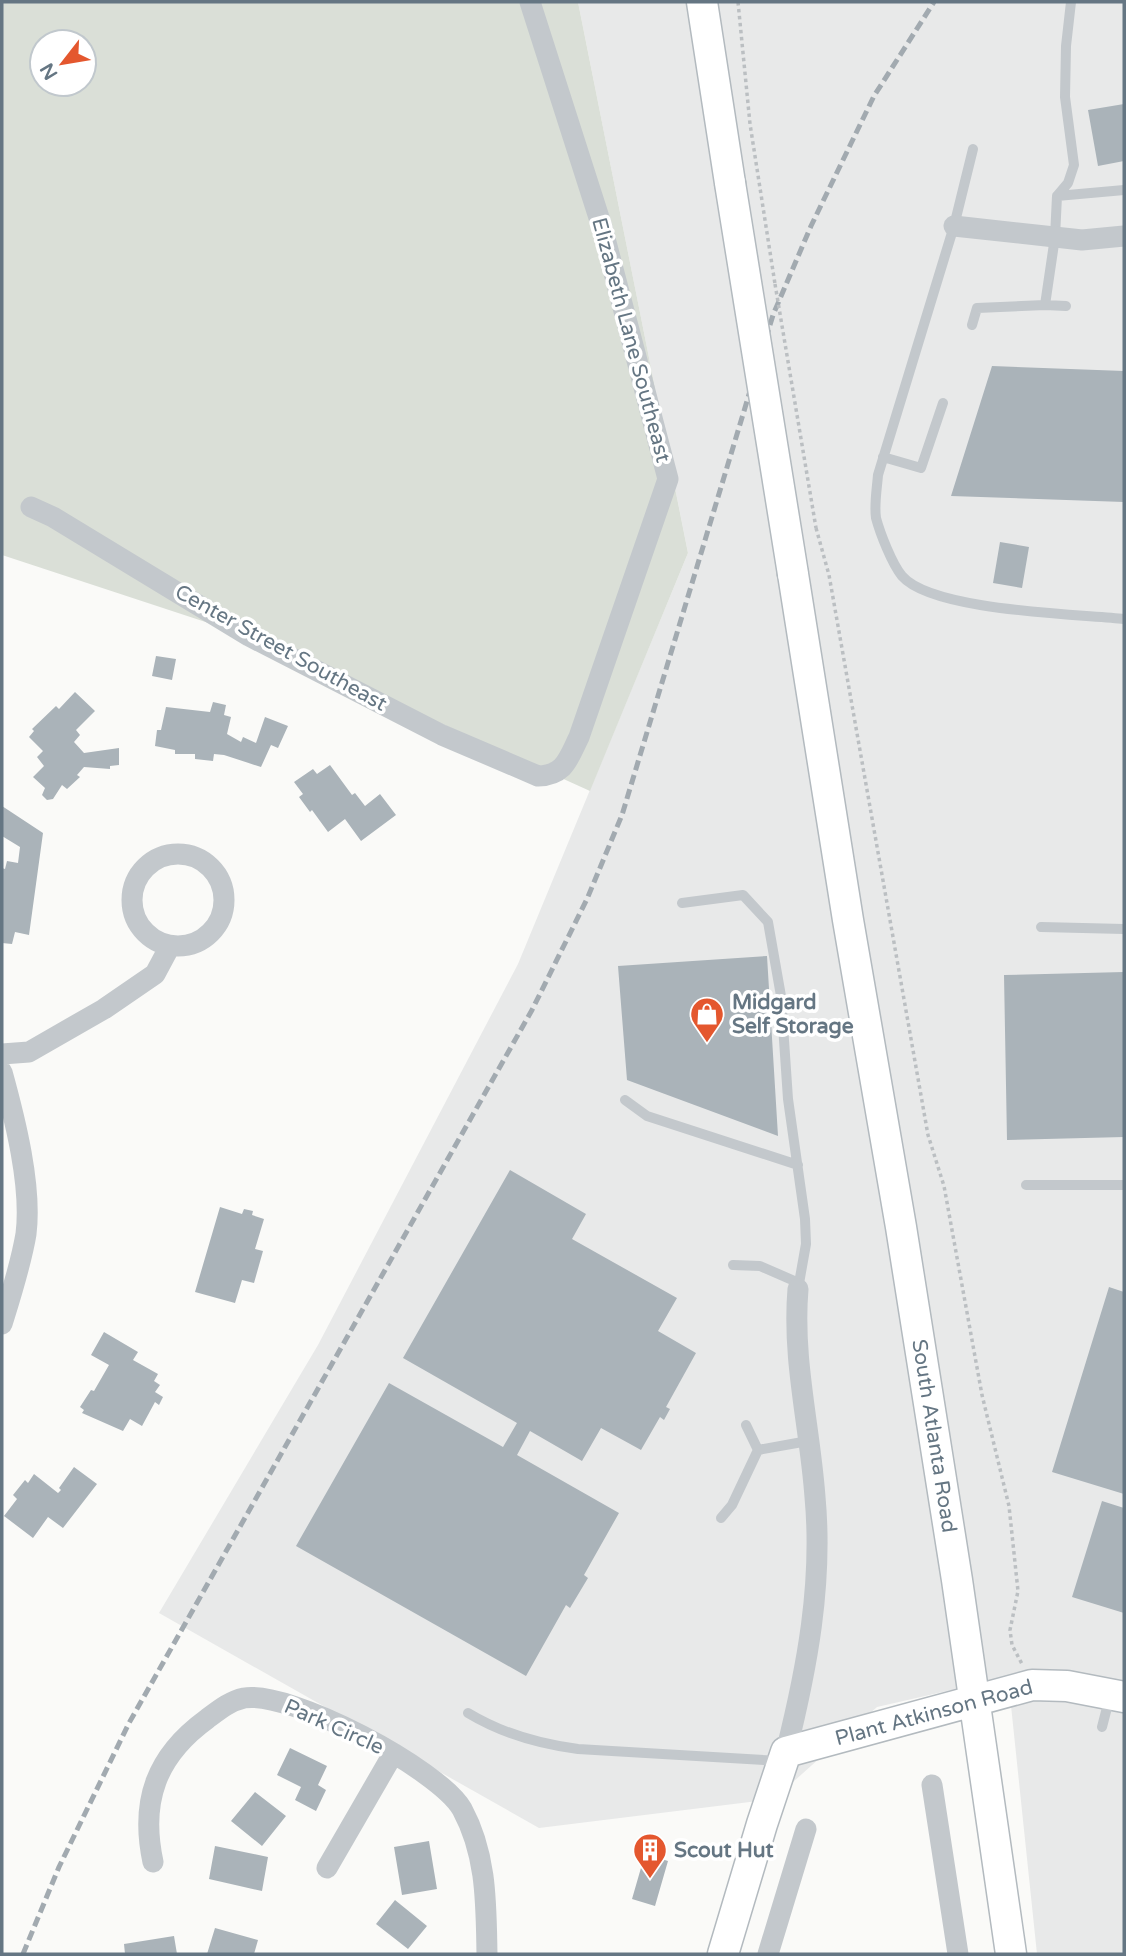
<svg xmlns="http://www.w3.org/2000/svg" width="1126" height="1956" font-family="'Varela Round',sans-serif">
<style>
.built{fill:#e8e9e9}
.green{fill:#dadfd7;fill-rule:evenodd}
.building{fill:#aab3b9}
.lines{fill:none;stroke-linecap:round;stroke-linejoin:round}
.secondary-casing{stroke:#b3babf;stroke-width:33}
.path{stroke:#bbbfc2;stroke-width:3.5;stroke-dasharray:3.5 3.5;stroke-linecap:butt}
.lane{stroke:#c3c8cc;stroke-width:10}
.street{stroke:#c3c8cc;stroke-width:21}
.secondary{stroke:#fff;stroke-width:30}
.rail{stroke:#a2aab0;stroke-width:5;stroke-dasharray:10 5;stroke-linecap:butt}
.secondary-bridge-casing{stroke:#b3babf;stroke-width:33;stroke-linecap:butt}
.path-bridge{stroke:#bbbfc2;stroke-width:3.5;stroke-dasharray:3.5 3.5;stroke-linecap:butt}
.secondary-bridge{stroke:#fff;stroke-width:30}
.labels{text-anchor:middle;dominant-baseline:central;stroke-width:7;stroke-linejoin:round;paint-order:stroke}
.street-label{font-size:21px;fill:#657683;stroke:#fff}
.poi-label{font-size:21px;font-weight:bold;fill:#657683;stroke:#fff;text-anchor:start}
</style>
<rect width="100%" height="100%" fill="#fafaf8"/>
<path class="built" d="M578,2H1124V1954H1037L1008,1677L877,1707L774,1799L539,1828L159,1613L318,1345L518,964L688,553Z"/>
<path class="green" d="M2,2H578L688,553L590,791L248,636L2,555ZM42,42H84V84H42Z"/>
<path class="building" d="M1124,104V161L1098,166L1088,110Z
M992,366L1124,371V502L951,496Z
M1000,542L1029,547L1022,588L993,583Z
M156,656L176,659L172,680L152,676Z
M75,692L95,711L76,730L80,735L74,742L84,753L119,748V765L110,766V769L84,767L77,775L80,777L67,789L62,785L53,799L47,800L42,795L45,788L33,777L44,766L37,757L43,751L29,737L34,731L32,729L56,706L59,709Z
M213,702L226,705L224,715L231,717L227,734L241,742L243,737L256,743L265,717L288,726L278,748L271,745L261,767L224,755L214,754L213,761L195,759V754H175V750L155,746L157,730H161L166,707L210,712Z
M330,765L352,795L355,793L365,806L380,794L396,815L361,841L345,819L328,832L312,810L310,812L299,797L303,794L294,782L313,769L317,774Z
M2,806L43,833L29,935L15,932L12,944L2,943V868L5,869L7,861L18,863L20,847L2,836Z
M767,956L778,1136L627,1080L618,966Z
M1124,972V1137L1007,1140L1004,975Z
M510,1170L586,1214L572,1239L677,1298L658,1331L696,1353L666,1407L670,1409L664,1420L660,1417L641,1450L601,1428L582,1461L530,1431L517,1455L619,1513L584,1575L588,1578L570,1608L566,1605L526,1676L296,1546L389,1383L503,1447L517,1423L403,1358Z
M220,1207L242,1214L244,1209L253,1211L252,1215L264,1219L255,1249L263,1251L254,1283L242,1280L235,1303L195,1292Z
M1109,1287L1124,1292V1494L1052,1472Z
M104,1332L138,1352L133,1360L158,1374L154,1381L160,1385L155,1392L163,1397L159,1405L155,1402L142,1426L130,1419L123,1431L82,1413L84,1410L80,1407L91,1390L94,1391L109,1365L91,1355Z
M74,1467L97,1484L63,1528L48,1517L33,1538L4,1516L17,1499L13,1495L25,1480L28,1483L34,1474L58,1493L61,1490L59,1488Z
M1102,1501L1124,1508V1613L1072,1597Z
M290,1748L327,1766L318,1785L326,1790L316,1811L295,1800L301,1787L277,1775Z
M255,1792L286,1816L262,1846L231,1821Z
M429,1841L437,1889L402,1895L394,1847Z
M215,1846L268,1857L262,1891L209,1879Z
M645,1854L668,1861L655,1906L632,1899Z
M395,1900L427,1926L408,1949L376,1924Z
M215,1928L258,1940L254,1954H207Z
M174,1936L177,1954H125L124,1944Z"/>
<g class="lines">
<g class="secondary-casing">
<path id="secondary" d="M702,2L730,183
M793,574L848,920L901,1227L957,1580L1011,1954
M723,1954L762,1824L786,1752L1032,1685L1067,1686L1124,1697"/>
</g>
<path class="path" d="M738,2L750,124L775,284
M816,528L829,575L928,1135L944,1186L982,1395L1009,1506L1018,1591L1010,1630L1012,1645L1022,1664"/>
<path class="lane" d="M973,149L954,226L878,475C877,488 874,505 876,518C880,533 892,564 902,576C932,611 1076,614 1124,619
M1057,196L1068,183L1074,165L1065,97L1066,46L1071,2
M1066,306L1045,305L1055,237L1057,196L1124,190
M972,325L977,308L1045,305
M883,457L921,468L943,403
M682,903L743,895L768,922L781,996L788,1099L805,1219L806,1244L798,1289
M1041,927L1124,929
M625,1100L647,1116L798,1165
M1026,1185H1124
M733,1265L760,1266L799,1283
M746,1425L758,1450
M721,1518L732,1505L758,1450L808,1441
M468,1713C503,1734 538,1744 578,1749L780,1761
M1102,1727L1110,1696"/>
<path class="street" d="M954,226L1082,240L1124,236
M31,507L53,517L249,636L442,735L538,776C565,775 568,759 579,737L668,479L602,227L530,2
M132 900a46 46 0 1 1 92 0a46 46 0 1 1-92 0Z
M2,1054L29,1052L104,1009L155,974L170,946
M2,1072C15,1119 32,1186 26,1234C21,1264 11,1295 2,1324
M786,1752C807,1668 823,1584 815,1497C810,1427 792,1360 798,1289
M932,1785L958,1954
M153,1862C140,1801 156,1756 207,1719C219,1710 230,1701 244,1698C290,1690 439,1769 462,1809C487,1855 486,1904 487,1954
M327,1868L393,1754
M768,1954L806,1829"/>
<use href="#secondary" class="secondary"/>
<path class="rail" d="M23,1954L59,1867L129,1723L532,1010L587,899L622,815L773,315L811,226L874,96L934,2"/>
<g class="secondary-bridge-casing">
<path id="secondary-bridge" d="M730,183L793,574"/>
</g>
<path class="path-bridge" d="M775,284L816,528"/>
<use href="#secondary-bridge" class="secondary-bridge"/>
</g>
<defs>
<g id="shop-pin" transform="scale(1.75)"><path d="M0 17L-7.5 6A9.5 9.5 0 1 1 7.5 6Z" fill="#e4572e" stroke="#fff"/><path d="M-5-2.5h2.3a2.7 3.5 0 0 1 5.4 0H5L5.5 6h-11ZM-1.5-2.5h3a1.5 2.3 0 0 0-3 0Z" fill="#fff"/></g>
<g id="building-pin" transform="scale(1.75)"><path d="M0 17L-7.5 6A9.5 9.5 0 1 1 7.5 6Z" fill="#e4572e" stroke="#fff"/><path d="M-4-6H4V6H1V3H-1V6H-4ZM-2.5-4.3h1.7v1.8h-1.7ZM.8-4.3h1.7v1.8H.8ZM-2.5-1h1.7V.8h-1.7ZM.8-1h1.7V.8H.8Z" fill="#fff"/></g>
</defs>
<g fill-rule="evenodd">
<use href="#shop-pin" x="707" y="1014"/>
<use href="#building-pin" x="650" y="1850"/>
</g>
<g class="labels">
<g class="street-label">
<text transform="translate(631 340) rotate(75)">Elizabeth Lane Southeast</text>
<text transform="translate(281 648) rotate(29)">Center Street Southeast</text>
<text transform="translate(934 1436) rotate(81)">South Atlanta Road</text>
<text transform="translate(934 1713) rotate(-15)">Plant Atkinson Road</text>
<text transform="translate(334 1727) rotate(24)">Park Circle</text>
</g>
<g class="poi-label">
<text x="732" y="1002">Midgard<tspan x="732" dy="24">Self Storage</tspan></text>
<text x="674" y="1850">Scout Hut</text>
</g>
</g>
<rect width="1126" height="1956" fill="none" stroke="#657683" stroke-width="7"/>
<g transform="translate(63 63) rotate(239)"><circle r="33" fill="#ffffff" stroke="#c1c8cd" stroke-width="2"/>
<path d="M0-5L12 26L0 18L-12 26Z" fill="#e4572e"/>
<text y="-10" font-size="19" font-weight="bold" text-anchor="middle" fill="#657683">N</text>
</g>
</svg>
